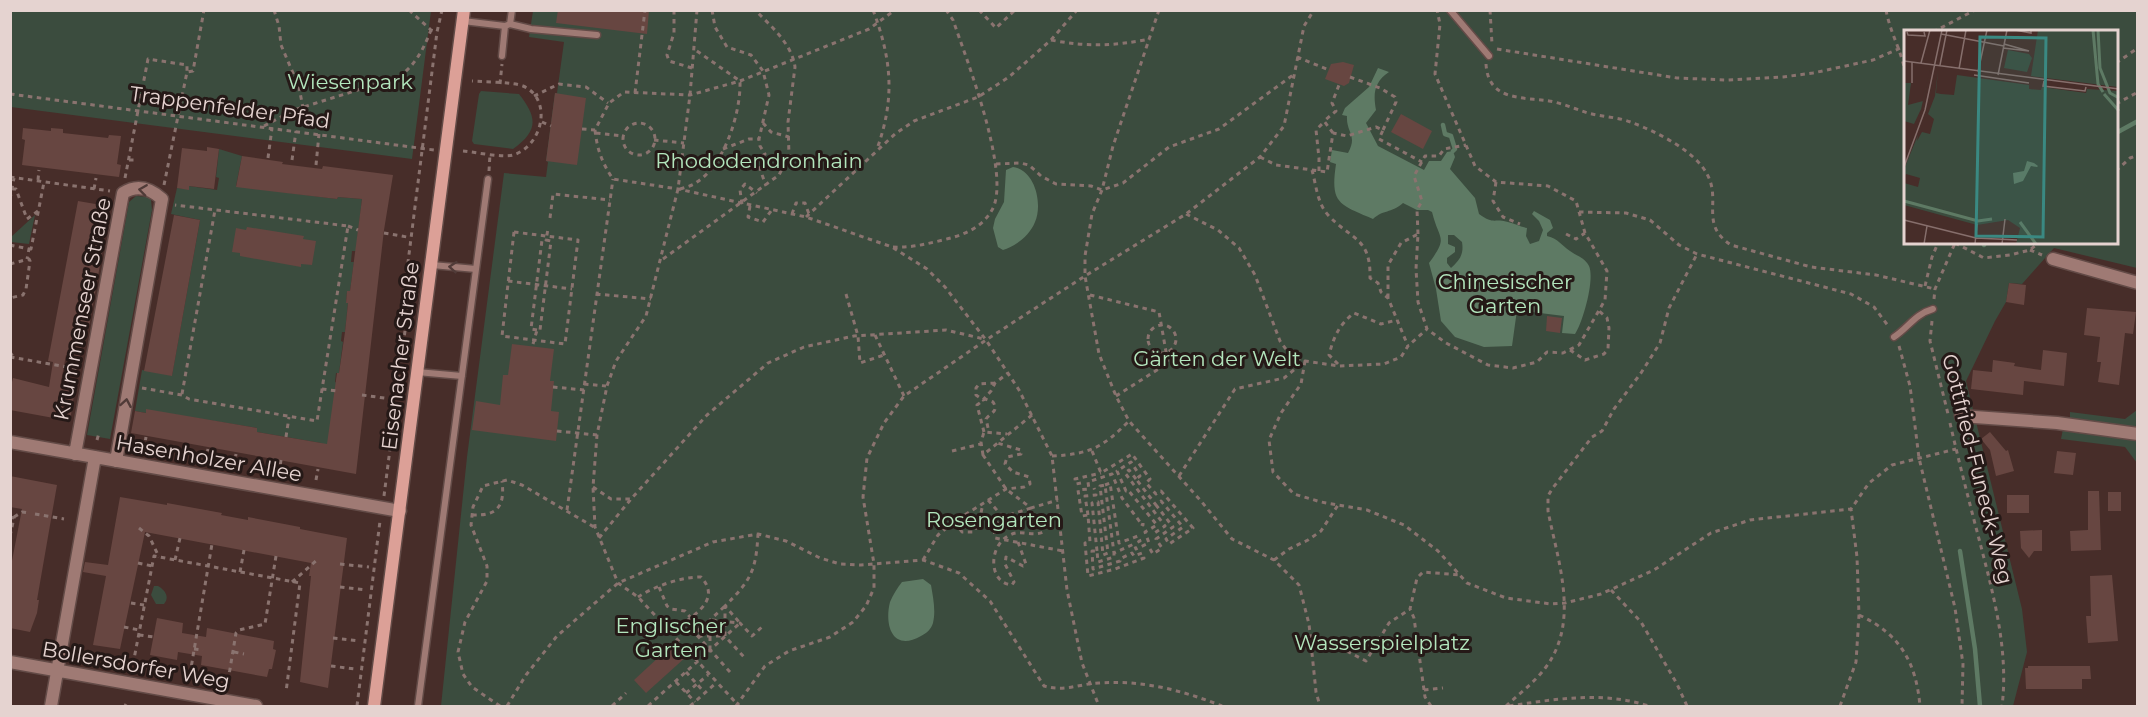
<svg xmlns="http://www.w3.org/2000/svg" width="2148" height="717" font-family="Montserrat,sans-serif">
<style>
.green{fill:#3b4c3e;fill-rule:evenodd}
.water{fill:#5e7a64;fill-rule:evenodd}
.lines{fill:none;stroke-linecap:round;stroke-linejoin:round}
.stream{stroke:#5e7a64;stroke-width:4.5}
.building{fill:#674641}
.lane-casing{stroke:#634b47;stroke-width:9}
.street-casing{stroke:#634b47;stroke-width:15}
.secondary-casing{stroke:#634b47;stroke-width:15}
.path{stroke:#8a736f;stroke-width:3;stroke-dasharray:4.5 4.5;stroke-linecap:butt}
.lane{stroke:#9f7a74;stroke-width:6}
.street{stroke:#9f7a74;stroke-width:12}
.secondary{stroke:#dca097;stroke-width:12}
.oneway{stroke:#503b38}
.labels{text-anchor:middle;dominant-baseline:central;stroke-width:6;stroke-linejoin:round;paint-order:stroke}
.park-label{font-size:21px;fill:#b3e6bd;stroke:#251917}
.street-label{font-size:21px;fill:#e5d3d0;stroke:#251917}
.inset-river{fill:none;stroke:#5e7a64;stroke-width:3}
.inset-road{fill:none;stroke:#866f6c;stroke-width:1.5}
.view{fill:#3a8982;fill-opacity:0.15;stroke:#3a8982;stroke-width:3}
.inset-edge{fill:none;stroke:#e5d3d0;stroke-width:3}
</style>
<rect width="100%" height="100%" fill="#472d29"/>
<path class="green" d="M11,10L431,11L412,159L11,107Z
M533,11H2137V268L2054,248L2022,284L2009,283L2006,302L1995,321L1966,381L2022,609L2027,652L2013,706H441L467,457L504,173L546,177L548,162L546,161L555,93H557L564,42L529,37ZM1905,32H2116V243H1905Z
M481,91L519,94C538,118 538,131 513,149L474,144L472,141L479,94Z
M219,149L242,156L236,186L337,199L338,197L362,199L356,251H352L351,262H354L350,291L347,292L346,302L348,303L345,332H342L341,341L343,342L339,373H336L335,382L338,383L330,447L321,443L257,432V428L146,410V413L135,411L142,370L172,375L200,220L171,214L177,188L189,189V186L217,190L219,178L216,177Z
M136,196L148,197L151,200L152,210L110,439L87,435L129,202Z
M35,215L29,244L11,242V237Z
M2137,410V429L2070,420V412L2125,419Z
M2063,429L2138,440L2137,463L2125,447L2061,439Z
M154,586H158C165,590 170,597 164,604H156L151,595Z"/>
<path class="water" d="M1378,68L1389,72C1374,82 1373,94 1376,110L1366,123L1378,146L1424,170L1429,161H1441L1447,152L1453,151L1455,157L1450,169L1475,198L1479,214C1494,225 1493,218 1508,222C1514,223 1520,227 1527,228L1526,236L1530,244L1539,241L1543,230L1539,221L1532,214L1534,211L1550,220L1553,228L1547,233V236C1559,239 1561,245 1570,251C1577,256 1585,258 1589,266C1595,279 1583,322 1575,334L1562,333L1564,316L1517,310L1512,346L1484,347L1455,337L1441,321L1436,289L1429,263C1449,236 1439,241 1432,212L1428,210H1417L1403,203C1390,214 1384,209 1373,219C1339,204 1330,204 1336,164L1330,162L1332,150L1348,153C1358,135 1346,133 1347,116L1342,115L1345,108L1369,87ZM1448,235H1454L1462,242C1464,254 1460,260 1451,268L1447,263V258L1455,252V247L1448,244Z
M1013,167C1035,170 1043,204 1035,222C1030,235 1015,247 1003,250L998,247L993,228L995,219L1004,202L1006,170Z
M923,579L931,585C933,597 936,611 933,623C931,629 927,633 921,636C893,652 884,626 890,602C893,595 897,588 902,582Z"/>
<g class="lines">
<path class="stream" d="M1443,125L1445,134L1451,136L1455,149L1453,151
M2116,133L2138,121
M1984,245L1985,243
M1960,551L1975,649L1980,706"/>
</g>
<path class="building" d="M558,10H649L647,34L556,23Z
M1343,62L1354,65L1349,83L1344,86L1325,79L1331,64Z
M555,93L586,98L577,165L546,161Z
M1401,114L1432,131L1423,149L1391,132Z
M23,128L51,131V128L63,129V133L108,138L109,135L121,136L117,164L121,165L119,177L22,165L25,140L22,139Z
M207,147L219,149L214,189L189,186V190L177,188L182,148L207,151Z
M242,156L283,162L282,164L322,169L323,166L393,175L384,230L356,474L131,433L135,411L146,413V409L257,428V432L327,444L337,373H339L345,332L348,303H346L347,291H350L362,199L338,197L337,199L236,187Z
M78,201L107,206L100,247L103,248L89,327L85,326L80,357L66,355L60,387H62V389L71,391V395H74L70,421L10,410V382H12L13,378L49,387L53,362L48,361Z
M174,215L200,220L172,376L144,371Z
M247,227L304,236L303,239L316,241L312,265L301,264V267L240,256V253L232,252L236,228L246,230Z
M2009,283L2026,285L2024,305L2006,302Z
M2087,308L2136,312L2133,334L2125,333L2119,385L2098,382L2101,362H2097L2100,337L2084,335Z
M1547,316L1562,318L1560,333L1546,331Z
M512,344L554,349L550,381H554L551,411L559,412L556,441L472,430L476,401L500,405L503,375H508Z
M2043,350L2067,353L2064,386L2024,381L2023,395L1971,389L1973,370L1992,372L1993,360L2015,363L2014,366L2041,370Z
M1990,432L2006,451L2008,450L2014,471L1996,476L1990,450L1981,439Z
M2057,451L2076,453L2073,475L2054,473Z
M10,476L57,485L37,600H39L37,613L30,632L10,628V571L22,509L10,507Z
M2088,491H2099L2101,550L2071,551L2070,531L2088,530Z
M2108,492H2121V511H2108Z
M2007,495H2029V513H2007Z
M120,497L167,505V503L222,513L221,515L248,520V517L300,527V529L347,538L328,688L300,682L311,576H309L311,563L145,532L120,649L93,645L106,576L83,572L85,562L108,565Z
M2042,530V551H2034L2029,558L2021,548L2020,531Z
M2112,575L2118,641L2088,643L2086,616H2091L2090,576Z
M157,618L183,623L182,633L206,637L207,628L274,641L273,649L276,650L272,669H269L267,677L201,665L202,656L178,652L177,660L150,655Z
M674,643L687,656L646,693L634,680Z
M2028,666H2090L2091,679H2082V689H2026L2025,668H2028Z"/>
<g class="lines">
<g class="lane-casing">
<path id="lane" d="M1450,10L1489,56
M463,21L505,26L510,24L512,10
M510,24L531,29L597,35
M502,56L505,26
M432,265L476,269
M1894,337C1909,327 1915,314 1933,309
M417,372L462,376
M418,706L488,179"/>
</g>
<g class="street-casing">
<path id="street" d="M2053,259L2138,283
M1961,416L2057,423L2138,434
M10,442L400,511
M75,454L123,193C137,184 150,188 162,199L116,461
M10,662L256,706
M51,706L95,457"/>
</g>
<g class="secondary-casing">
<path id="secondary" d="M374,706L464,10"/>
</g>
<path class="path" d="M274,10L279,26L281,45L299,87L303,108
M409,10L431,30L437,32
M674,10V33L667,55L669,61L692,68
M697,10L690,95L678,189L646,316L616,361L607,386L597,435L593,487L595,527L618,583L638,597L739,706
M712,10L715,27L727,47L751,55L763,71L769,95L759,139L760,146L765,154L757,160L766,186
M873,10C892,60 895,99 877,149
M979,10L996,28L1015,10
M1159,10L1113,146L1102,190L1092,214L1085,256V276L1099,354L1116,396L1129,421L1201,501L1232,539L1274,560L1299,585L1309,624L1316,692L1320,706
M1490,10L1492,44
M1886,10C1890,32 1901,50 1905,71
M1933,32L1975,10
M1051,40C1087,47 1114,46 1150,39
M1497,49L1677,78L1727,80L1783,77L1813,73L1873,60L1905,46
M1297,57L1329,70
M2116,63L2138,48
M1486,64C1488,101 1522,97 1549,101C1562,103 1575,109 1588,113C1603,117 1619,117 1633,123C1657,132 1695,151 1707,174C1722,201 1699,224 1731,245L1811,267L1876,275L1935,289
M1350,77L1380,88L1395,97L1396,102L1383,130
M500,84L502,64
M635,93L645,10
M10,94L434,150
M534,96L559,84L586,87L608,103
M2116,104L2138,92
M542,122L551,126
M763,123L771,132L789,137
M623 139a16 16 0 1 1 32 0a16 16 0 1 1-32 0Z
M264,126L294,110L399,77C416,64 423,50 431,30
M582,129L595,130L609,103L624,92L690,95L740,81L869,29L895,10
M595,130C597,149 602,163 613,179L678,189L806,217L892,247L927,269L945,287L986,340L1019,390L1052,456L1067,590L1082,663L1099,706
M596,133L624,136
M1333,133L1324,121L1336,111L1332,103L1339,85
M654,140L684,143
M723,149L749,139H759
M463,151C475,152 502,158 513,155C543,146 553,99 523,86C513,82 484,82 472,81
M1260,157L1276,165L1327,172L1333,133L1347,136L1376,127L1383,130L1379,139L1422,162
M268,158L272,128
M129,160H135
M292,160L296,131
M996,164L1020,163L1029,165L1041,176L1056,184L1091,186L1102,190L1123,183L1169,147L1219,129L1293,75
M316,165L319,134
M1312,170C1316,184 1317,203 1328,215C1351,240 1371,237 1370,278L1378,283L1381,292L1388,298L1408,346
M489,171L490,154
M1319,171V158L1316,130L1324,122
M2116,171L2130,158L2138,155
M10,177L110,191
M125,178L148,59L187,65V72
M38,180L39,170
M1496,182L1493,201L1503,217L1520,224
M164,185L187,72L193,71L204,10
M12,189H16L27,219L38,211
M94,189L96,178
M680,189C686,187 692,186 697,182C725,164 741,112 740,81L694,49
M10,199L14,178
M742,204L740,190L745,184L757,193
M750,206L748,217L763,222L771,211
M1579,212L1626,213L1650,220L1679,245L1697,254L1851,294L1874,307L1889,327
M792,214L796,203H805L809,214
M1186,214L1218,230L1239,248L1255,275L1280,341L1288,352L1305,361L1301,384L1281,413L1269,440L1273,472L1294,494L1321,502L1367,510L1404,525L1438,551L1467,583L1506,598L1551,604L1565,603L1601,594L1654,570L1711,533L1750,520L1851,509L1869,483L1892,465L1956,449
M806,217L895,134L914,121L978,97L1009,77L1051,40L1077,10
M550,218L553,194L610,200
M348,226L358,230
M514,232L578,240L565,344L502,336Z
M384,233L407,237
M1418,234L1417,210L1422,201L1414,176L1425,156H1439L1444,149L1466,145
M1566,234L1576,239L1585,233
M1955,243L1984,258L2010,255L2030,250L2038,243
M10,245L29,249L27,259
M893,247C911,248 926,244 943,240C963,235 981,229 992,210C1012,175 966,58 953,20L946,10
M29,249H31L44,182
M2030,250L2042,255
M663,259L779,175L789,155L788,122L795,67C792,44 771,26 755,10
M10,264L29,259L30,261L26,289L23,295L10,298
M401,280L417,282
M508,281L572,289
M1925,286L1932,257L1938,243
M596,294L651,299
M846,294L858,336L860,363L884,355
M1090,295L1159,312L1168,363L1116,396
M1388,298V265L1401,243L1418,234L1416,269L1418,302L1427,329L1446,343L1488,365L1513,368L1537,362L1547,352L1563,353L1579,345L1605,300L1607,271L1585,233L1576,201L1548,186L1496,182L1475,166L1435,74L1440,24L1437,10
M1934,299L1935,289L1955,243
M1932,321L1930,341L1948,414
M1148 339a14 14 0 1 1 28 0a14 14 0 1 1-28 0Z
M537,330L531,329L542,240H546
M875,335L904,396
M533,344L537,330H540L551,241L546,240L548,229
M1899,346L1910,386L1919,458L1955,608L1963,664L1962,706
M1570,350L1585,360L1604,354L1608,349L1609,328L1607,318L1599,311
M10,352L14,358
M10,357L79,369
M1338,364L1329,355C1334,336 1339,325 1354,313L1381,324L1397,320
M995,383L979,384L976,388V395L983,400L991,391L995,383L1008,373
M584,384L606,386
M553,387L584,390
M142,388L182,395L189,399L317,421L348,226L175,205
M322,389L337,391
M182,394L215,210
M362,395L391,399
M1032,415L983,455L1006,489L1031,508L1058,500
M1950,423C1959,462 1969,501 1979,539C1993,593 2009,650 2002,706
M557,431L597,435
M984,432L977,405L985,399L993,402C999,412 991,412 986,419L989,432
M286,437L289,417
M97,440L99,433
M144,449L146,437
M952,451L981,444
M1092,451L1101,473L1132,454L1150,479L1146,483L1156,494L1161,491L1193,528L1169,544L1166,539L1183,527L1161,501L1156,505L1136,479L1140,476L1131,462L1117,471L1126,491L1128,490L1157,525L1145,532L1149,543L1136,549L1134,544L1114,553V557L1098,562L1097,551H1092L1093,569L1120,561V559L1132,553L1134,556L1142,553L1144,558L1115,569L1088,576L1085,543L1090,542L1088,515L1082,516L1078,490L1089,489L1088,482L1112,474L1122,498L1140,522H1143V525L1141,524
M983,455L981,442L984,432L1007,434
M1052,456C1090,454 1102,448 1129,421
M206,460L208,449
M234,465L236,454
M273,472L274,461
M279,473L281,460
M1179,476L1235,389L1284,378L1305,361L1339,366L1384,364L1401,357L1408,346L1427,329
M1136,479L1129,470L1125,473L1165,526L1153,534
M316,480L318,469
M1081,483L1076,484L1075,479L1101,473
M1105,485L1110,483L1119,543L1138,536L1140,541L1134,544
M593,487L611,499H631L707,415L768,363L804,347L854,336L946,330L984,339
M384,496L406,323L405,286L437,32L442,10
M988,500L1003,517
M1031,508L1003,517L994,528L995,538L1063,551
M567,510L613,179
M35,514L64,519
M472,515C498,516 505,506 502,481
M1088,515L1085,496L1096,495L1094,488
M10,517L14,518L10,536
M14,517L22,512L29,513
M955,522L962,532H974L980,518L983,503
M139,528L149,536L159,557
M599,538L631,499
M1018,542L1026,564L1023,566L1006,557L1005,564L1014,582L1012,585C988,583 988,545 1010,535C1021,529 1032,537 1043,532V529L1027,517L1023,510
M1150,549L1153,554L1162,548L1156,539L1173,527L1156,505
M1097,551L1092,503L1098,502L1103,555L1108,553L1100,486L1105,485L1114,553
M175,560L180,538
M923,560L938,535L955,521L1006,489L1024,487L1030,484L1029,477L1013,472L1005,464L1007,457L1021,454V450L997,443
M1274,560L1289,549L1308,540L1321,531L1338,505
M138,563L152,566
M340,564L369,567
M240,572L244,550
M292,582L317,560
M340,587L366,590
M659,587L667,606L671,609L685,611L690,617
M1611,590L1641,622L1677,684L1687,706
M638,597C655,586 681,577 701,577C724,602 688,618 671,633
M131,603L144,605
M1859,615C1900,634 1916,662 1920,706
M712,620L740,623L752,636L763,626
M124,627L139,630
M139,635L154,637
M698,636H725V608
M333,638L359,641
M1312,645L1339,647L1366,661L1389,623L1410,609
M194,649L203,650
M710,650V620L725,606
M234,652L244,654
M133,664L154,556L300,583L286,692
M331,666L355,669
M686,672L705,693
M730,672L695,633L710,620L744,657
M190,674L212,544
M185,681L187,673
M228,681L236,633L239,630L265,624L276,556
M676,682L695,702
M1424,690L1443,688
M686,693L708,675
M125,706L126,704
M357,706L380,521
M500,706L472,687L463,674L458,652L465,622L487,581V566L471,525L473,507L483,486L507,480L522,485L594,527
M507,706L526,675L557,636L618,583L713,542L758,534L786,541L820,558L840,564L861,565L923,560L959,573L990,601L1044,686C1065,692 1078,684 1099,683C1143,680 1181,690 1222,706
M612,706L626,693
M648,706L740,623L725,606C751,580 756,571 758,534
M690,706L716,683
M736,706L765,666L789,651L830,637L853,622L866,606L874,588V564L863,497L867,458L884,423L904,396L986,340L1085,276L1186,214L1260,157L1284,126L1304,26L1314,10
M1431,706L1425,697L1414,618L1410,609L1417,578L1423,572L1460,575
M1506,706C1519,694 1535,682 1546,667C1580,621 1558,562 1548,511V496L1552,489L1592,437L1602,431L1614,409L1641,373L1660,343L1669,308L1697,254
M1509,706C1556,699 1602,691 1649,706
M1840,706L1856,662L1859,615L1857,557L1851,509"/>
<use href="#lane" class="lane"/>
<use href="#street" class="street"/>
<use href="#secondary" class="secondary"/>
</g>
<defs><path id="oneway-chevron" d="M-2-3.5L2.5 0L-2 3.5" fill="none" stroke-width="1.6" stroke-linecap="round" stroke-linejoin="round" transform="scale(1.5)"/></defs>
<g class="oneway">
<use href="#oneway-chevron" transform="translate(143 190) rotate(-172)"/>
<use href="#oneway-chevron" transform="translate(453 267) rotate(-175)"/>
<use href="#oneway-chevron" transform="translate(126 403) rotate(-80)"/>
</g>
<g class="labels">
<g class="park-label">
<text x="350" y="81">Wiesenpark</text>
<text x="759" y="160">Rhododendronhain</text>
<text x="1505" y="281">Chinesischer<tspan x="1505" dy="24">Garten</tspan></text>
<text x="1217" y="358">Gärten der Welt</text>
<text x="994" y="519">Rosengarten</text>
<text x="671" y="625">Englischer<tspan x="671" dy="24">Garten</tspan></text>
<text x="1382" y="642">Wasserspielplatz</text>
</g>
<g class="street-label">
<text transform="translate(230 107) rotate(8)">Trappenfelder Pfad</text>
<text transform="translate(82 309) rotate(-79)">Krummenseer Straße</text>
<text transform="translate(400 356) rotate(-83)">Eisenacher Straße</text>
<text transform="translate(209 458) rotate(10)">Hasenholzer Allee</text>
<text transform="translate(1978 469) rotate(76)">Gottfried-Funeck-Weg</text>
<text transform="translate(136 665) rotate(10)">Bollersdorfer Weg</text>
</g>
</g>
<g transform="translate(1904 30)">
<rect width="214" height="214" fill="#472d29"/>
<path d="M134,0H214V57L127,46ZM104,20L125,24L128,28L123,42L100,38ZM26,39L16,84L17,79L10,94L0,91L1,53H7L4,75L19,71ZM34,40L32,63L37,64L50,65L53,45L125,55V59L137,60L138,57L182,63L183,59L214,61V214H112L116,198L104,190L73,195L0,175V153L14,157L16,148L2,144L0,147V139L14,105L13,111L18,102L26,104L30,89L24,84L31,66Z" fill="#3b4c3e"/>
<path d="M123,131L130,133L134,136L133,137L127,136L119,151L110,154L109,143L120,141Z" fill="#5e7a64"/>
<path class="inset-river" d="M189,0L194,54L199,62M194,0L196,38L206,63L215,68M200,64L215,81M0,171L74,191L88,189M116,192L132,214"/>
<path class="inset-road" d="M111,0L127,3V0M3,2L4,5L21,6L20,2M37,4L100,16M99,18L125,21L100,14M0,31L215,59M8,32V53M17,33L26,0M36,35L43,0M55,39L62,0M74,42L83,0M70,45L125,53M94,45L103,0M140,51L139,56L181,61L182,57M0,137L21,80L38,0M0,190L72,208M72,208L113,210M20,214L23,196M71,214L73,194M98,214L101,189"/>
<path class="view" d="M76,7L142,8L139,207L72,206Z"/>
<rect width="214" height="214" class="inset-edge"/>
</g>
<rect width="2148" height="717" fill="none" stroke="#e5d3d0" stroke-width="24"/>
</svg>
